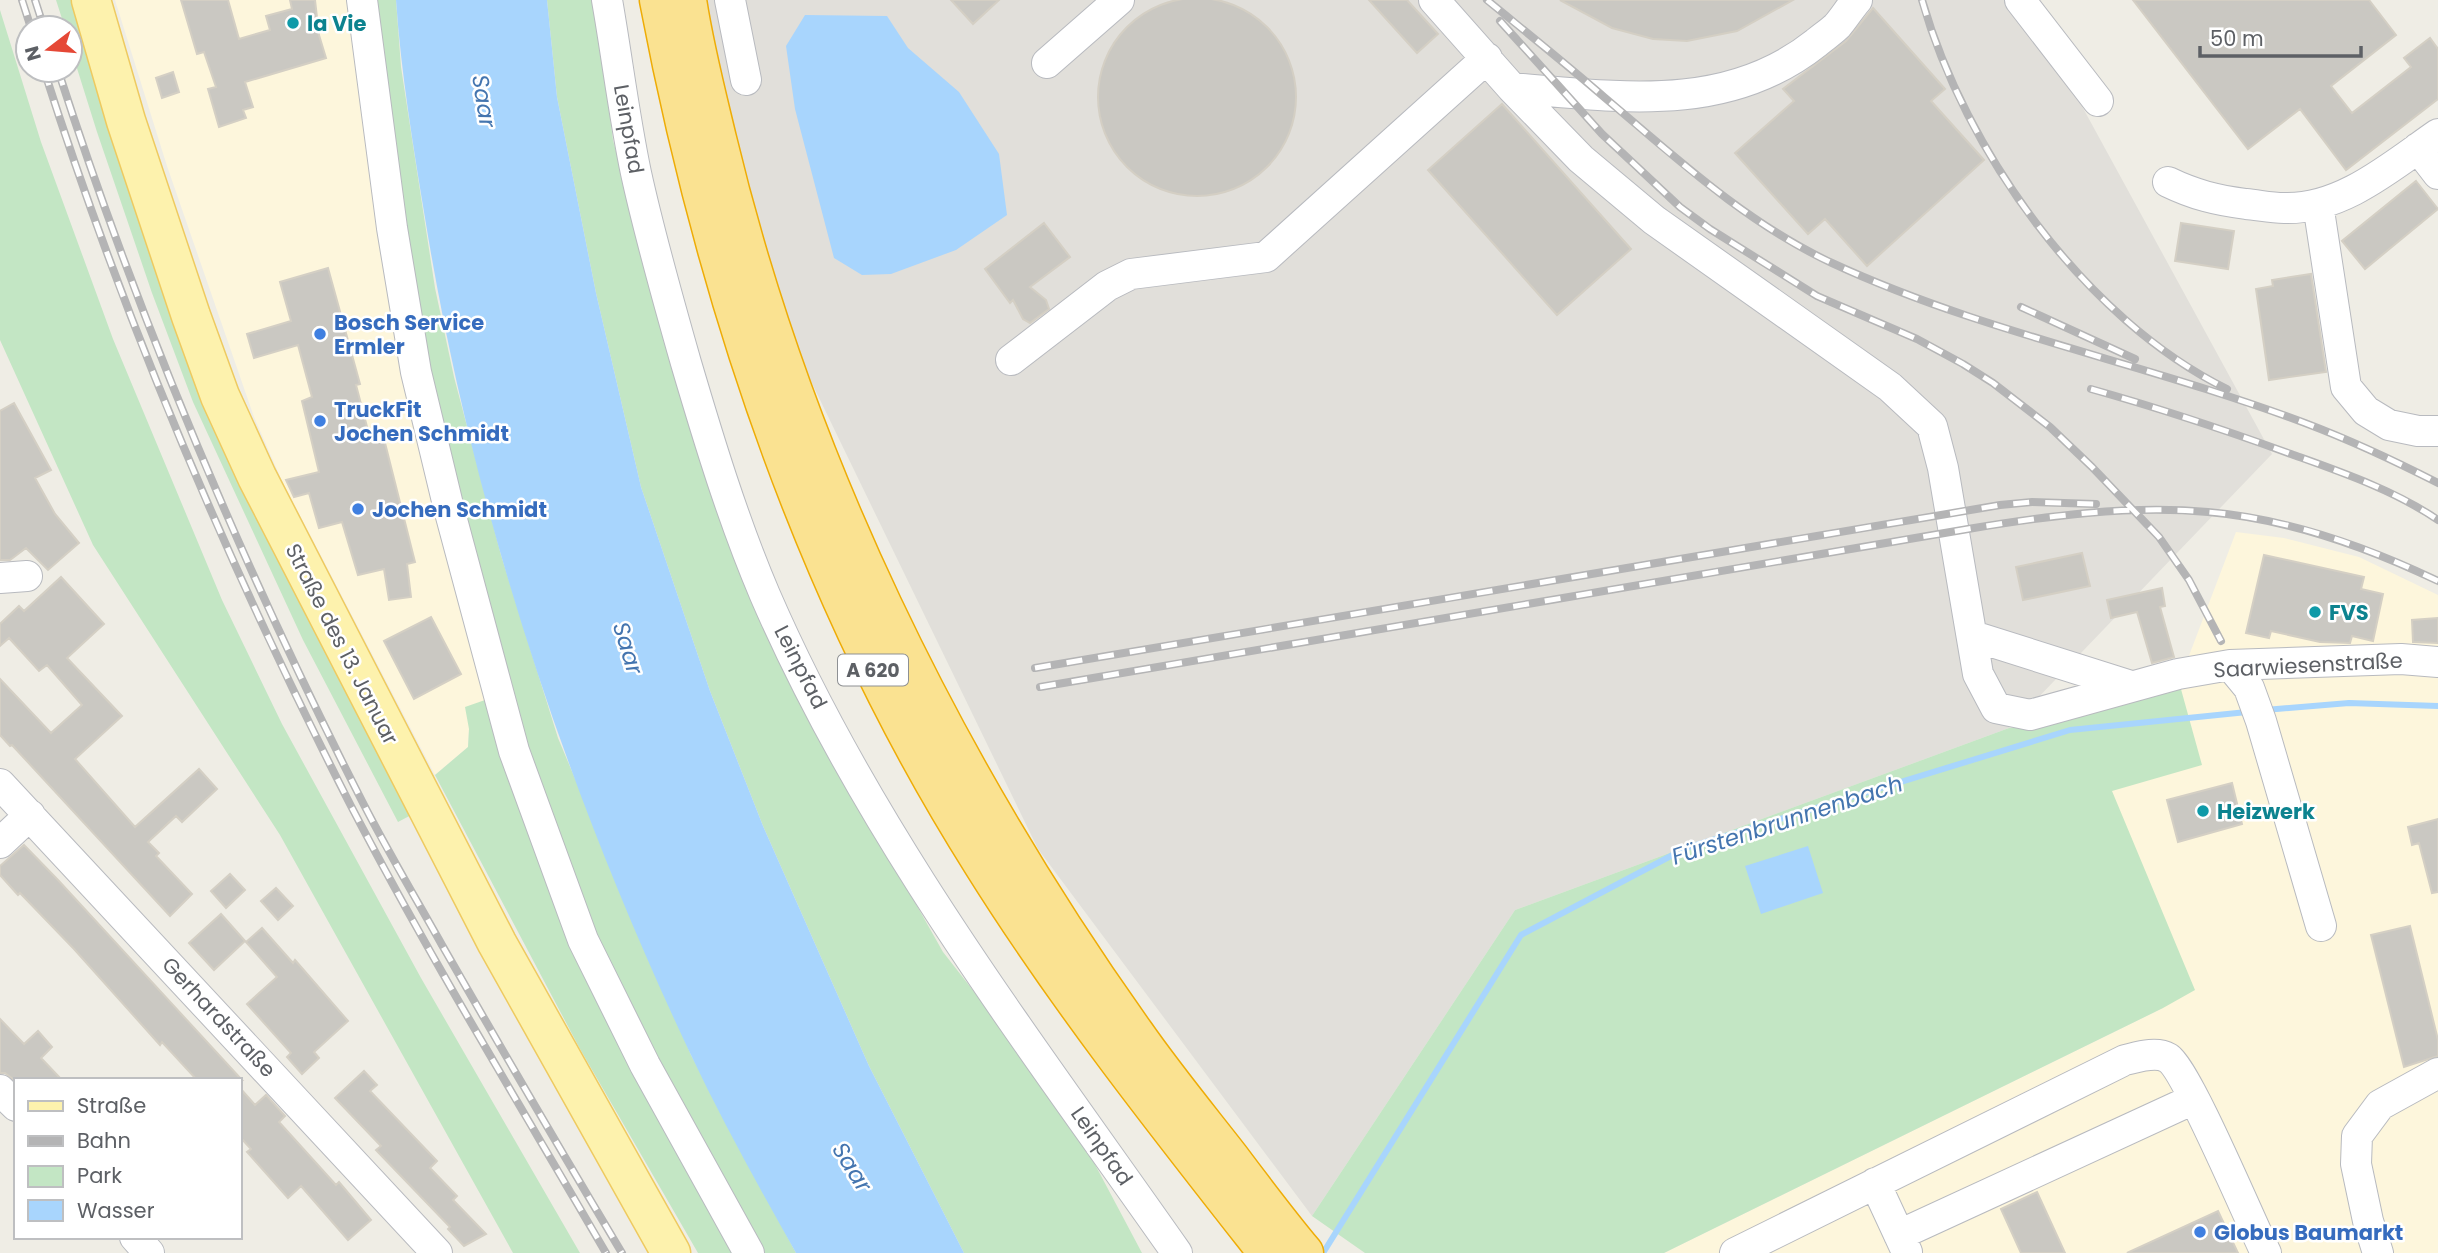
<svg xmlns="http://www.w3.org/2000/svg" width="2438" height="1253" font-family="Poppins,sans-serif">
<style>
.commercial{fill:#fdf6dc}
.industrial{fill:#e1dfda}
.green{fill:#c3e6c4}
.water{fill:#a8d5fd}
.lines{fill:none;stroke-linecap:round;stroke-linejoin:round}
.stream{stroke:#a8d5fd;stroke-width:6}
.building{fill:#cac8c2;stroke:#d4cfc4;stroke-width:2}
.minor-casing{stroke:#b8babf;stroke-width:32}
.major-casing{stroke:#eeca60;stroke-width:41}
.highway-casing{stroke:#eeac06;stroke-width:41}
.minor{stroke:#fff;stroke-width:30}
.major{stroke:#fdf2ad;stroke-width:38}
.highway{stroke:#fae291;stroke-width:38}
.rail-casing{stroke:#b4b4b5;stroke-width:8}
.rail{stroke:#fff;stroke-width:5;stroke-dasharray:16;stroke-linecap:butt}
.culture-dot{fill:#0f9aa8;stroke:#fff;stroke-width:2.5}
.shop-dot{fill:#3f7fe0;stroke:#fff;stroke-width:2.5}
.labels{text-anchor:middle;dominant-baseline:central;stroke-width:5;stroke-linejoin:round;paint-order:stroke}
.shield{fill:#fff;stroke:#8e9093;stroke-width:2}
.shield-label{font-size:19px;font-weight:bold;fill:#5d6065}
.culture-label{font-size:21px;font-weight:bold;fill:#0d838f;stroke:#fff;text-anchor:start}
.street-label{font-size:21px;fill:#5d6065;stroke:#fff}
.shop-label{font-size:21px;font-weight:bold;fill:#366cbe;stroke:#fff;text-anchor:start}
.water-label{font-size:23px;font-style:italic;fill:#4475af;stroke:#fff}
</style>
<rect width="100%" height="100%" fill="#efede5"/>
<path class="commercial" d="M115,0H350L485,700L469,729L468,747L435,775L282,481L254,417L167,166Z
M2236,532L2284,538L2359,557L2438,595V1253H1664L2163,1008L2111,790L2179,682Z"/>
<path class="industrial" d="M705,0H2024L2272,454L2009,728L1515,910L1312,1216L1038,849L789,336L736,141Z"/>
<path class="green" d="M56,0H76L113,126L415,813L398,822L303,640L193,402L152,293L97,132L70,46V28H65Z
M374,0H396L401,67L435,288L454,377L501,555L558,738L691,1055L796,1253H698L580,1049L435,775L468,747L469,729L465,707L485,700L426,370Z
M547,0H595L613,140L668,354L731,544L802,702L943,952L1065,1108L1142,1253H964L869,1066L763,826L710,691L641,487L596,293L557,97Z
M0,10L41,142L113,339L222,600L282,724L421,978L580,1253H513L280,835L93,545L0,340Z
M2179,682L2202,765L2112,791L2195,990L2163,1008L1664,1253H1365L1312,1216L1515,910L2009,728L2029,726Z"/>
<path class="water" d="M396,0H547L557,97L596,293L641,487L710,691L763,826L869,1066L964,1253H796C759,1187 722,1121 690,1053C565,788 472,507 425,218C413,145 401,73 396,0Z
M805,15L887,16L908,48L959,92L999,154L1007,215L956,250L891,274L862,275L834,258L795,109L786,46Z
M1808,846L1823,893L1761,914L1745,866Z"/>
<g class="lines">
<path class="stream" d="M2265,710L2349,703L2438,706
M1323,1253L1521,935L1686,848L2070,730L2247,712"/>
</g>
<path class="building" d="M1098 97a99 99 0 1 1 198 0a99 99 0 1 1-198 0Z
M181,0H228L239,39L270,30L266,16L292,9L290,0H315L319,35L326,58L245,82L253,107L243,110L246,118L219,127L208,89L216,87L204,52L197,54Z
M951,0H999L973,24Z
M1369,0H1407L1438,34L1417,53Z
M1560,0H1793L1737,31L1687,41L1653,39L1612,28Z
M2133,0H2369L2396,35L2331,86L2352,113L2411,67L2404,58L2430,38L2438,49V99L2346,170L2300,109L2248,149Z
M1873,8L1945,89L1931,101L1984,160L1867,266L1825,219L1808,234L1735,153L1794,101L1783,89L1846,41Z
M173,72L179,92L162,98L156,78Z
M1502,104L1631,249L1557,315L1428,170Z
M2416,181L2438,209L2365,269L2342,241Z
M1044,223L1070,257L1030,287L1046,300L1049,309L1030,323L1023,319L1013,300L1010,303L985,269Z
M2181,223L2234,231L2228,269L2175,261Z
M328,268L360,384L356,385L371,442L384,439L415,562L407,564L411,597L389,600L384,569L358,575L342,522L319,528L309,493L294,497L286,480L319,472L302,401L312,397L298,345L254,358L247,334L291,321L280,282Z
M2311,274L2326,372L2269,380L2256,289L2273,286L2272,280Z
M14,403L51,470L35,478L55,514L79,543L48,570L26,548L10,560H0V411Z
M2082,553L2090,586L2023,600L2016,567Z
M2264,555L2364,577L2361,589L2383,594L2373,641L2352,636L2350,643L2320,642L2271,631L2269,638L2246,633Z
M61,577L104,624L67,658L122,716L75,759L135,827L199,769L217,789L182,822L176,816L148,842L159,853L156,856L192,894L170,916L12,745L10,746L0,735V679L51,733L82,705L47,665L39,671L9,638L0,646V624L19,606L24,611Z
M2162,588L2165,606L2160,607L2174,657L2152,663L2137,612L2111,618L2107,600Z
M431,617L461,674L414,699L384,641Z
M2438,618V643L2413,642L2412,620Z
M2232,783L2242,824L2178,842L2167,800Z
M2438,819V892L2432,893L2419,843L2412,845L2408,827Z
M24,845L58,880L242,1080H197L162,1042L160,1045L74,949L20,893L18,895L0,875V866Z
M230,874L245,890L226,908L211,891Z
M276,888L293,906L278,920L261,901Z
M221,914L245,941L214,970L189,943Z
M2410,926L2438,1040V1056L2404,1067L2371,935Z
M262,928L293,963L295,960L348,1021L314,1052L319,1058L302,1074L287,1057L291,1053L247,1004L277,977L246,942Z
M0,1019L24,1044L38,1031L52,1047L41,1058L62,1080H14L5,1073H0Z
M364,1071L377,1085L370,1091L437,1161L430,1168L457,1196L453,1200L486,1234L464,1246L448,1229L450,1227L376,1150L381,1146L335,1098Z
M240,1088L255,1105L266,1095L285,1116L279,1122L336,1185L339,1182L371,1220L348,1240L301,1186L288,1198L247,1152L251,1149L240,1137Z
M2037,1192L2065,1253H2021L2001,1209Z
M2218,1211L2238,1253H2127Z"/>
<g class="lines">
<g class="minor-casing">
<path id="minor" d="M362,0L392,228L416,372L448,505L514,751L583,940L645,1065L749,1253
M607,0C617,57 624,116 636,173C650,237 668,300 686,363C709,441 733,520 765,595C868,833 1029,1042 1177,1253
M730,0L746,80
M1434,0L1512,88L1581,159L1654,220L1890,387L1932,426L1943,468L1978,674L1996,708L2030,715L2178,674L2230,665L2401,659L2438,662
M2020,0L2098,101
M1047,63L1119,0
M1512,88C1619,97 1727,114 1816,43C1823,37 1831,32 1837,26C1844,18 1850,8 1857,0
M2418,148L2438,174
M2168,182C2195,195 2216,200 2246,204C2258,205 2271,208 2284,208C2342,210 2393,165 2438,134
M2318,204L2346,387L2366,411L2389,425L2418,431H2438
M1011,360L1107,286L1131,274L1266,257L1487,58
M0,578L27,576
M1973,636L2131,686
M2230,665L2249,688L2261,721L2321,926
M0,784L437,1253
M0,843L30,815
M0,1090L16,1106
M1875,1183L1907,1252
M1899,1235L2194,1099
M135,1237L149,1253
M1735,1253L2125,1060C2138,1057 2156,1051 2168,1058C2187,1070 2251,1223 2266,1253
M2378,1253L2368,1221L2356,1164L2357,1136L2380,1105L2438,1073"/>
</g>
<g class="major-casing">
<path id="major" d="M91,0L126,121L191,316L220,396L257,477L497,943L671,1253"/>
</g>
<g class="highway-casing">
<path id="highway" d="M659,0C717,305 816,600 983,864C1068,1000 1169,1127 1268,1253
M687,0C694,47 706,93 717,139C794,461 943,764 1135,1034C1165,1077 1198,1117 1230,1158C1254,1190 1278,1222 1304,1253"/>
</g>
<use href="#minor" class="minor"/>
<use href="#major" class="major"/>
<use href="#highway" class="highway"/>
<g class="rail-casing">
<path id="rail" d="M22,0L31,28
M35,0L44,28
M1487,0C1526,32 1566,64 1604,97C1675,157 1746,223 1832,263C1983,333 2149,364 2305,423C2350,440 2395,461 2438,483
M1922,0C1965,151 2085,319 2227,389
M1500,21L1602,134L1680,207L1710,229L1817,296L1917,339L1963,364L1993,383L2050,427L2092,467L2159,537L2189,580L2221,641
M44,70C125,324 230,569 351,806C430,958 520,1105 606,1253
M58,70C139,321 242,565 362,801C387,850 415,897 442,945C501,1048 561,1151 622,1253
M2021,307L2135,359
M2091,389C2159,408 2225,430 2291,454C2341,472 2394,490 2438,520
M1035,668L2000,505L2032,502L2096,504
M1040,687L1968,529C2047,516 2128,505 2208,512C2289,519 2365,546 2438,581"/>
</g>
<use href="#rail" class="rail"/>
</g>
<g class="culture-dot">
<circle cx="293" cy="23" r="7"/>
<circle cx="2315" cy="612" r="7"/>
<circle cx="2203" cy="811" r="7"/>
</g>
<g class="shop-dot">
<circle cx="320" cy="334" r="7"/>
<circle cx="320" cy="421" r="7"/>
<circle cx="358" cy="509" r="7"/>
<circle cx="2200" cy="1232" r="7"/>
</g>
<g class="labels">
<rect class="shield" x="838" y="654.5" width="70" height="31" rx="5"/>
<g class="shield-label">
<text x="873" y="670">A 620</text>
</g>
<g class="culture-label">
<text x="307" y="23">la Vie</text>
<text x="2329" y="612">FVS</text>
<text x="2217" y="811">Heizwerk</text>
</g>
<g class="street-label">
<text transform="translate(629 129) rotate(80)">Leinpfad</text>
<text transform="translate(342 644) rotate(63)">Straße des 13. Januar</text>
<text transform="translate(2308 665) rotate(-3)">Saarwiesenstraße</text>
<text transform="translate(801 667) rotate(63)">Leinpfad</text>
<text transform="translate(219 1017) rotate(47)">Gerhardstraße</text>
<text transform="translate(1102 1146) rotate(55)">Leinpfad</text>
</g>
<g class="shop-label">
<text x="334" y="322">Bosch Service<tspan x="334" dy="24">Ermler</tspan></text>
<text x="334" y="409">TruckFit<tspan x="334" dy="24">Jochen Schmidt</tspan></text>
<text x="372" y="509">Jochen Schmidt</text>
<text x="2214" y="1232">Globus Baumarkt</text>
</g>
<g class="water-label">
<text transform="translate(484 101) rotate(81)">Saar</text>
<text transform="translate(628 648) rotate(73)">Saar</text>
<text transform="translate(1787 820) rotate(-18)">Fürstenbrunnenbach</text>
<text transform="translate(852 1167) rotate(58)">Saar</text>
</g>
</g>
<rect x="14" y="1078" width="228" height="161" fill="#ffffff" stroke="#bebfc1" stroke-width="2"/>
<rect x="28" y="1101" width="35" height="10" fill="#fdf2ad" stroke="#bebfc1" stroke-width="2"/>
<text x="77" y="1113" font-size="21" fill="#5d6065">Straße</text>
<rect x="28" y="1136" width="35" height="10" fill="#b4b4b5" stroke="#bebfc1" stroke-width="2"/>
<text x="77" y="1148" font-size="21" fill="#5d6065">Bahn</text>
<rect x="28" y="1166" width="35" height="21" fill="#c3e6c4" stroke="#bebfc1" stroke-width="2"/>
<text x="77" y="1183" font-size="21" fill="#5d6065">Park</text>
<rect x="28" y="1200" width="35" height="21" fill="#a8d5fd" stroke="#bebfc1" stroke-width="2"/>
<text x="77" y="1218" font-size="21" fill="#5d6065">Wasser</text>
<g transform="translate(49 49) rotate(254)"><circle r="33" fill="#ffffff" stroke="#bebfc1" stroke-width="2"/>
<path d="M0-5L12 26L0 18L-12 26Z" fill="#e54836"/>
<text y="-10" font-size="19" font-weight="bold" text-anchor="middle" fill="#5d6065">N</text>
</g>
<path d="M2200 46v10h161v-10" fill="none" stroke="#5d6065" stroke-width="3.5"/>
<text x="2210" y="46" font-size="21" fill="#5d6065" stroke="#ffffff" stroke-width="5" paint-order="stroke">50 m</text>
</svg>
